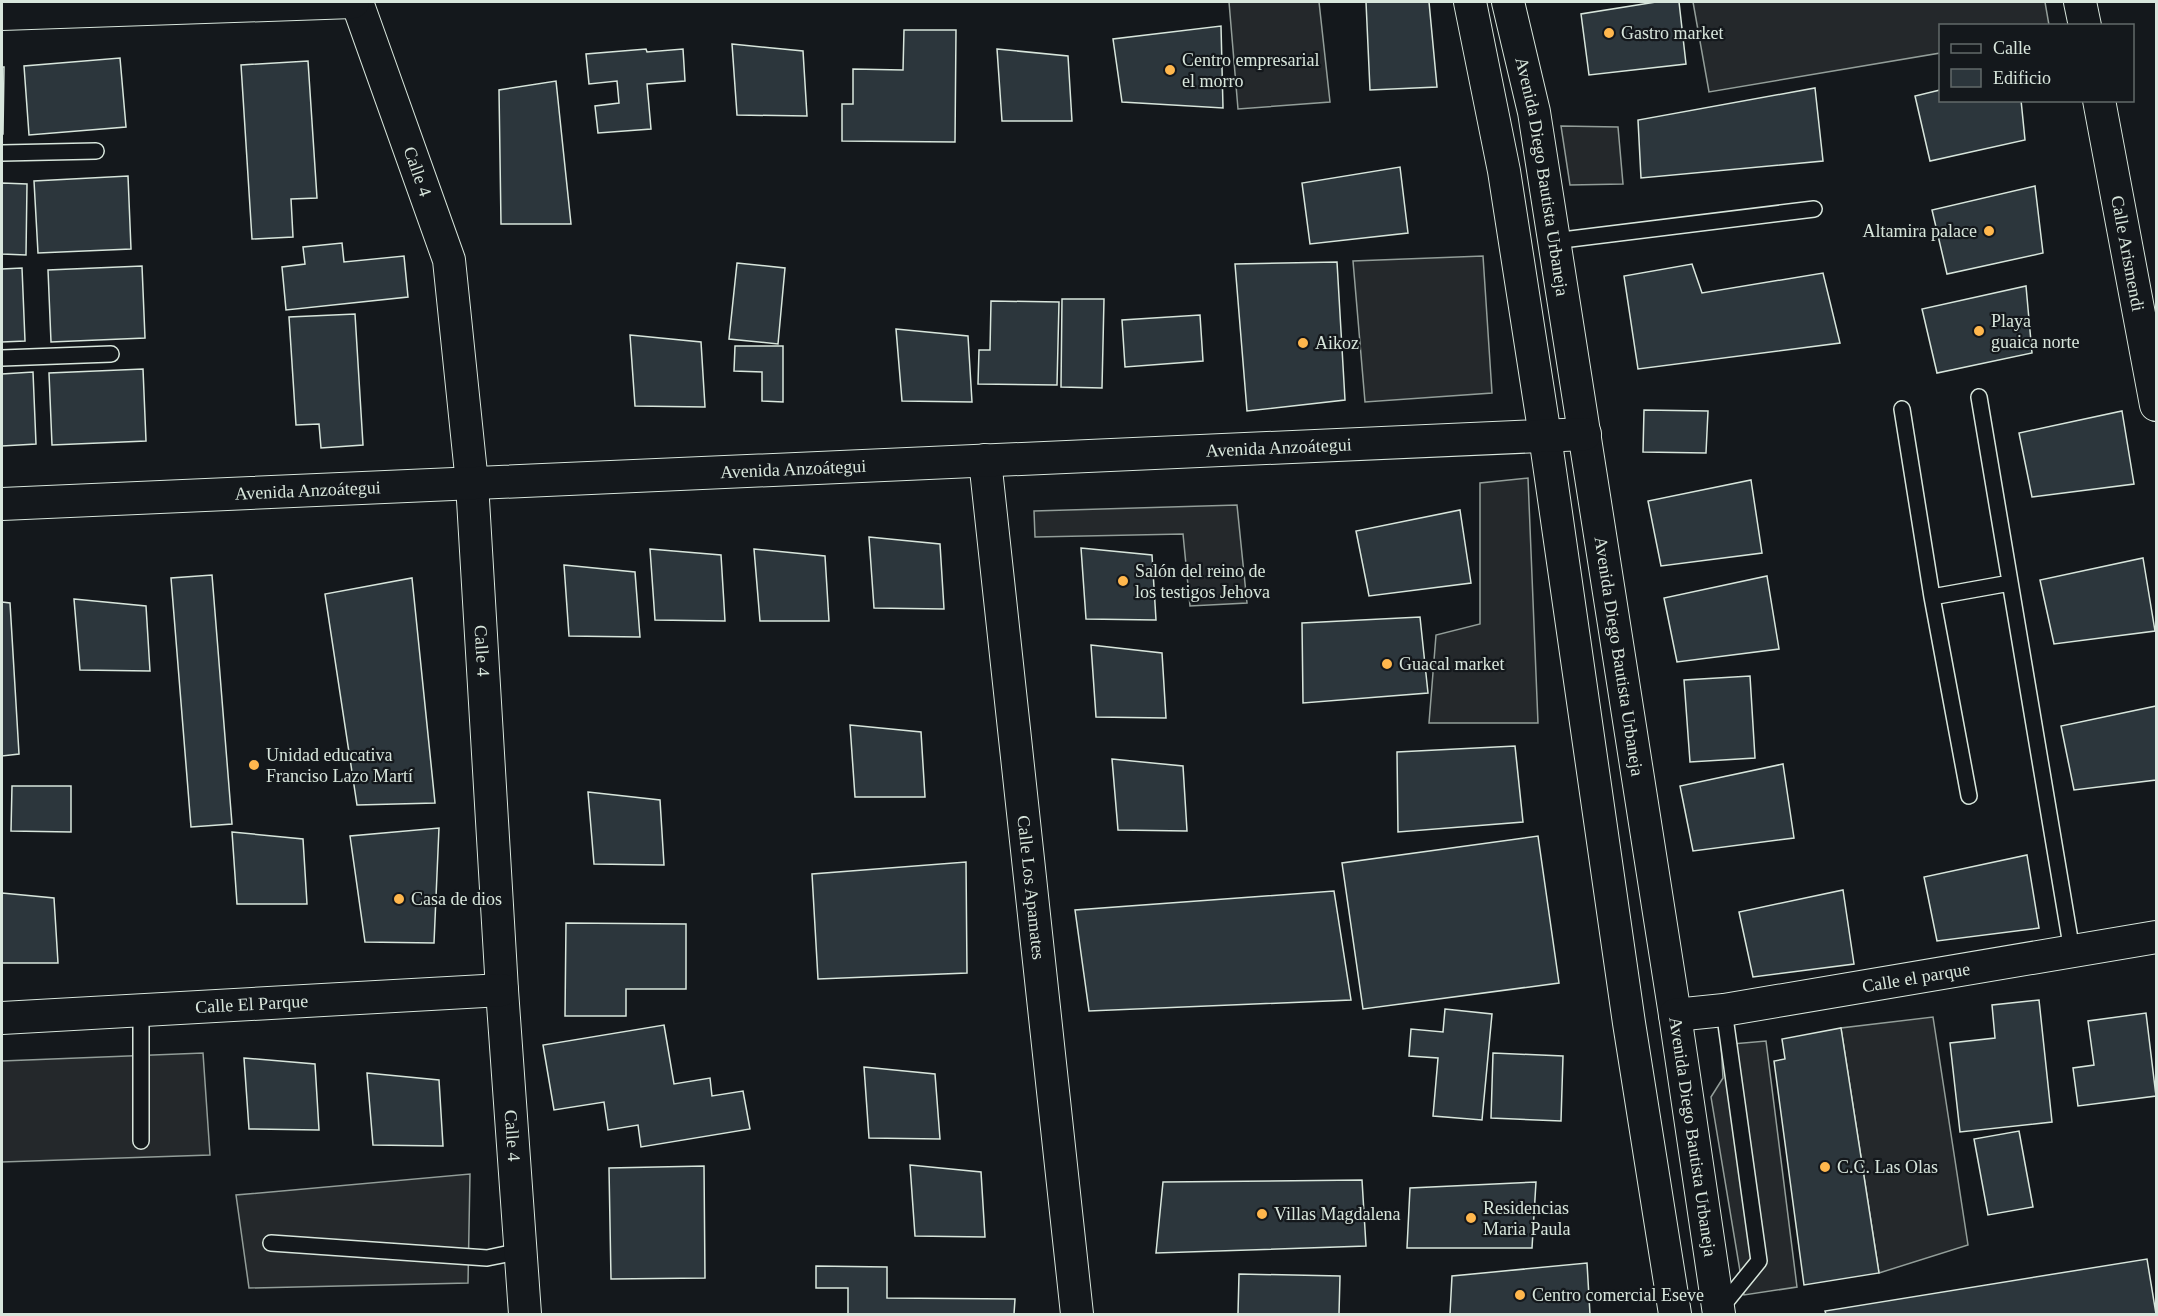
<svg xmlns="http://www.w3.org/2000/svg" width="2158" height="1316" font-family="'Times New Roman',serif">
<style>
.parking{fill:#24282b;stroke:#939e99;stroke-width:1.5}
.building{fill:#2c363c;stroke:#d8e6dc;stroke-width:1.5}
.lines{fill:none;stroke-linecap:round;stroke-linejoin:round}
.lane-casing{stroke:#d8e6dc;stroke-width:18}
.street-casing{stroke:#d8e6dc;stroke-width:34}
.lane{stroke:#14181c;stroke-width:15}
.street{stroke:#14181c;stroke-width:32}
.poi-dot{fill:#ffb74d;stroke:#14181c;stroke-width:2}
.labels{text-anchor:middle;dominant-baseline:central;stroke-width:4.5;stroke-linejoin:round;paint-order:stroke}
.poi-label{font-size:18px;fill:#d8e6dc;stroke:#14181c;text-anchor:start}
.street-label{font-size:18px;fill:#d8e6dc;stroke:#14181c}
</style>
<rect width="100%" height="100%" fill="#14181c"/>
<path class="parking" d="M1229,2H1319L1330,102L1238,109Z
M1693,2H2045L2049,25L1940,26V53L1709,92Z
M1561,126L1618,127L1623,184L1570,185Z
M1483,256L1492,393L1365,402L1353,261Z
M1528,478L1538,723H1429L1436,635L1480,624V483Z
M1237,505L1247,603L1190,606L1183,534L1035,537L1034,511Z
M1933,1017L1968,1245L1879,1273L1841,1028Z
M1766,1041L1797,1287L1744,1295L1711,1097L1723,1078L1721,1045Z
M203,1053L210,1155L2,1162V1061Z
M470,1174L468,1283L249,1288L236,1195Z"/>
<path class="building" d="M1366,2H1429L1437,87L1370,90Z
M1656,2H1679L1686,64L1589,75L1581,14Z
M1221,26L1223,108L1122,102L1113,39Z
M904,30H956L955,142L842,141V104H853V69L903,70Z
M732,44L803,51L807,116L737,115Z
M646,49L647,52L683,49L685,81L647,84L651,129L598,133L595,106L619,103L617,81L589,84L586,54Z
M997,49L1068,56L1072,121H1002Z
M120,58L126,127L29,135L24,66Z
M308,61L317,198L291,199L293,237L252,239L241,65Z
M2,67H4L3,134H2Z
M556,81L571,224H501L499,90Z
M1815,88L1823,161L1641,178L1638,120Z
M1940,90V100H2021L2025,140L1930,161L1915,96Z
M1400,167L1408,233L1310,244L1302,183Z
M128,176L131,249L38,253L34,181Z
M2,183L27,184L26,255L2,254Z
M2035,186L2043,253L1947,274L1932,210Z
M342,243L344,262L404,256L408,297L286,310L282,267L305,264L303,247Z
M1337,262L1345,400L1247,411L1235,264Z
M737,263L785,268L778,344L729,339Z
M1692,264L1702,293L1823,273L1840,343L1638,369L1624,276Z
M142,266L145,338L51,342L48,270Z
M22,268L25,341L2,342V269Z
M2026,286L2032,353L1937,373L1922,309Z
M1062,299H1104L1102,388L1061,387Z
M991,301L1059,302L1057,385L978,384L979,350H990Z
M355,314L363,445L321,448L319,424L296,425L289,317Z
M1200,315L1203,361L1125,367L1122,320Z
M896,329L968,336L972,402L902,401Z
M630,335L701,342L705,407L635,406Z
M735,346H783V402L762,401V372L734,371Z
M143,369L146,441L52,445L49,373Z
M33,372L36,444L2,446V374Z
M1644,410L1708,411L1706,453L1643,452Z
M2122,411L2134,484L2032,497L2019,433Z
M1751,480L1762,553L1661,566L1648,501Z
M1460,510L1471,583L1369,596L1356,531Z
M869,537L940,544L944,609L874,608Z
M1081,548L1152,555L1156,620L1086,619Z
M650,549L721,555L725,621L655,620Z
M754,549L825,556L829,621H760Z
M2143,558L2155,631L2054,644L2040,580Z
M564,565L635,572L640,637L569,636Z
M212,575L232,824L191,827L171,578Z
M1767,576L1779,649L1677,662L1664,598Z
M412,578L435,803L357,805L325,594Z
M74,599L146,606L150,671L80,670Z
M2,602L10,603L19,754L2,756Z
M1420,617L1428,693L1303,703L1302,623Z
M1091,645L1162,653L1166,718L1096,717Z
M1750,676L1755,758L1690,762L1684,680Z
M2156,706V780L2074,790L2061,726Z
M850,725L921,732L925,797H855Z
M1515,746L1523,822L1398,832L1397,752Z
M1112,759L1183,766L1187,831L1118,830Z
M1783,764L1794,838L1693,851L1680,786Z
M12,786H71V832L11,831Z
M588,792L660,800L664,865L594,864Z
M439,828L434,943L365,942L350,836Z
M232,832L303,839L307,904H237Z
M1538,836L1559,983L1363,1009L1342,863Z
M2027,855L2039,928L1937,941L1924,877Z
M966,862L967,973L818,979L812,874Z
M1843,890L1854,964L1753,977L1739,912Z
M1334,891L1351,1000L1089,1011L1075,910Z
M2,893L54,898L58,963H2Z
M566,923L686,924V989H626V1016H565Z
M2039,1000L2052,1122L1960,1132L1950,1043L1995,1038L1992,1005Z
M1445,1009L1492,1014L1482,1120L1433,1116L1438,1058L1409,1056L1411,1029L1443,1032Z
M2146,1013L2156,1096L2078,1106L2073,1068L2094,1065L2088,1021Z
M664,1025L674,1084L710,1078L712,1096L743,1091L750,1129L641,1147L638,1125L608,1130L604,1102L554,1110L543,1045Z
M1841,1028L1879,1273L1804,1285L1774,1061L1785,1059L1782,1039Z
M1493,1053L1563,1056L1561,1121L1491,1118Z
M244,1058L315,1064L319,1130L249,1129Z
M864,1067L935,1074L940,1139L869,1138Z
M367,1073L439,1080L443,1146L373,1145Z
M2019,1131L2033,1207L1988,1215L1974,1139Z
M910,1165L981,1172L985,1237L915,1236Z
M704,1166L705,1278L611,1279L609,1168Z
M1362,1180L1366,1246L1156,1253L1163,1182Z
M1536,1182L1532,1248H1407L1410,1188Z
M2147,1259L2156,1314H1826L1825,1311Z
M1587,1263L1590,1314H1450L1452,1276Z
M816,1266L887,1267V1298L1015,1299L1014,1314H848V1288H816Z
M1239,1274L1340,1276L1339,1314H1238Z"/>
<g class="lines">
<g class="lane-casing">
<path id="lane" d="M2,153L96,151
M1554,241L1814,209
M2,358L111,354
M1979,397L2072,951
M1902,409L1932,597
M1969,796L1932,597L2010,583
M141,1011V1141
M271,1243L487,1258L521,1251
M1720,1309L1759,1261L1724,1010"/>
</g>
<g class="street-casing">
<g id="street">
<path id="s1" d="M357,2L449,260L472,483L502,990L525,1314"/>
<path d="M1470,2L1504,171L1545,436L1629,1023L1675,1314"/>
<path id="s2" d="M1508,2L1534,112L1675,1015L1719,1314"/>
<path d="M2080,2L2085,26"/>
<path d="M2,14L353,2"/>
<path id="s3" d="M2099,100L2156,405"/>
<path id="s4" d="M985,460L1077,1314"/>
<path id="s5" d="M2,504L1585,434"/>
<path id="s6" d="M1675,1015L1724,1010L2156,937"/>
<path id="s7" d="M2,1018L502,990"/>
</g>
</g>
<use href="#lane" class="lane"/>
<use href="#street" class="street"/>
</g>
<g class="poi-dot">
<circle cx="1609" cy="33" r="6"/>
<circle cx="1170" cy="70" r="6"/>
<circle cx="1989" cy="231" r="6"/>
<circle cx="1979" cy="331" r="6"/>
<circle cx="1303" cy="343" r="6"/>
<circle cx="1123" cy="581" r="6"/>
<circle cx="1387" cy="664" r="6"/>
<circle cx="254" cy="765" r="6"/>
<circle cx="399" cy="899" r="6"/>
<circle cx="1825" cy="1167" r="6"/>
<circle cx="1262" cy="1214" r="6"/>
<circle cx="1471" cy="1218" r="6"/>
<circle cx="1520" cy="1295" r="6"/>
</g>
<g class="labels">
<g class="poi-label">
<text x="1621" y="33">Gastro market</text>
<text x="1182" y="60">Centro empresarial<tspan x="1182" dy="21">el morro</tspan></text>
<text x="1977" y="231" text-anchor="end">Altamira palace</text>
<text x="1991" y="321">Playa<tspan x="1991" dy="21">guaica norte</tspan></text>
<text x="1315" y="343">Aikoz</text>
<text x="1135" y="571">Salón del reino de<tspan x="1135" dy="21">los testigos Jehova</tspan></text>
<text x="1399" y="664">Guacal market</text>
<text x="266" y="755">Unidad educativa<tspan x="266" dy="21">Franciso Lazo Martí</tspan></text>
<text x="411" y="899">Casa de dios</text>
<text x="1837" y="1167">C.C. Las Olas</text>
<text x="1483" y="1208">Residencias<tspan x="1483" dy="21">Maria Paula</tspan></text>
<text x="1274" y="1214">Villas Magdalena</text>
<text x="1532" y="1295">Centro comercial Eseve</text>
</g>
<g class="street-label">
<text stroke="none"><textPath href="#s1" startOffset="180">Calle 4</textPath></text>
<text stroke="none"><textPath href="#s2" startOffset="178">Avenida Diego Bautista Urbaneja</textPath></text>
<text stroke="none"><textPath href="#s3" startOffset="156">Calle Arismendi</textPath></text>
<text stroke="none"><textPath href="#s5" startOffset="1278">Avenida Anzoátegui</textPath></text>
<text stroke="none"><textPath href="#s5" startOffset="792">Avenida Anzoátegui</textPath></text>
<text stroke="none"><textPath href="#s5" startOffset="306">Avenida Anzoátegui</textPath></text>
<text stroke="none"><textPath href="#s1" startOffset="666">Calle 4</textPath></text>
<text stroke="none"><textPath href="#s2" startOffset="664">Avenida Diego Bautista Urbaneja</textPath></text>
<text stroke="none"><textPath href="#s4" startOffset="430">Calle Los Apamates</textPath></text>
<text stroke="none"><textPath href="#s6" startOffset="244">Calle el parque</textPath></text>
<text stroke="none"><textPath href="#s7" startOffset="250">Calle El Parque</textPath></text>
<text stroke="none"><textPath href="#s1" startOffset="1152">Calle 4</textPath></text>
<text stroke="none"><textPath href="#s2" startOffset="1150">Avenida Diego Bautista Urbaneja</textPath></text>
</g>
</g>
<rect width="2158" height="1316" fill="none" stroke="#d8e6dc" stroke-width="6"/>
<rect x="1939" y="24" width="195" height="78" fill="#14181c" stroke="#626a69" stroke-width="1.5"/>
<rect x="1951" y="44" width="30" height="9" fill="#14181c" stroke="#626a69" stroke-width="1.5"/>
<text x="1993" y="54" font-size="18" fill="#d8e6dc">Calle</text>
<rect x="1951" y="69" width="30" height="18" fill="#2c363c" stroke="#626a69" stroke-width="1.5"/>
<text x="1993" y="84" font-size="18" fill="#d8e6dc">Edificio</text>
</svg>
